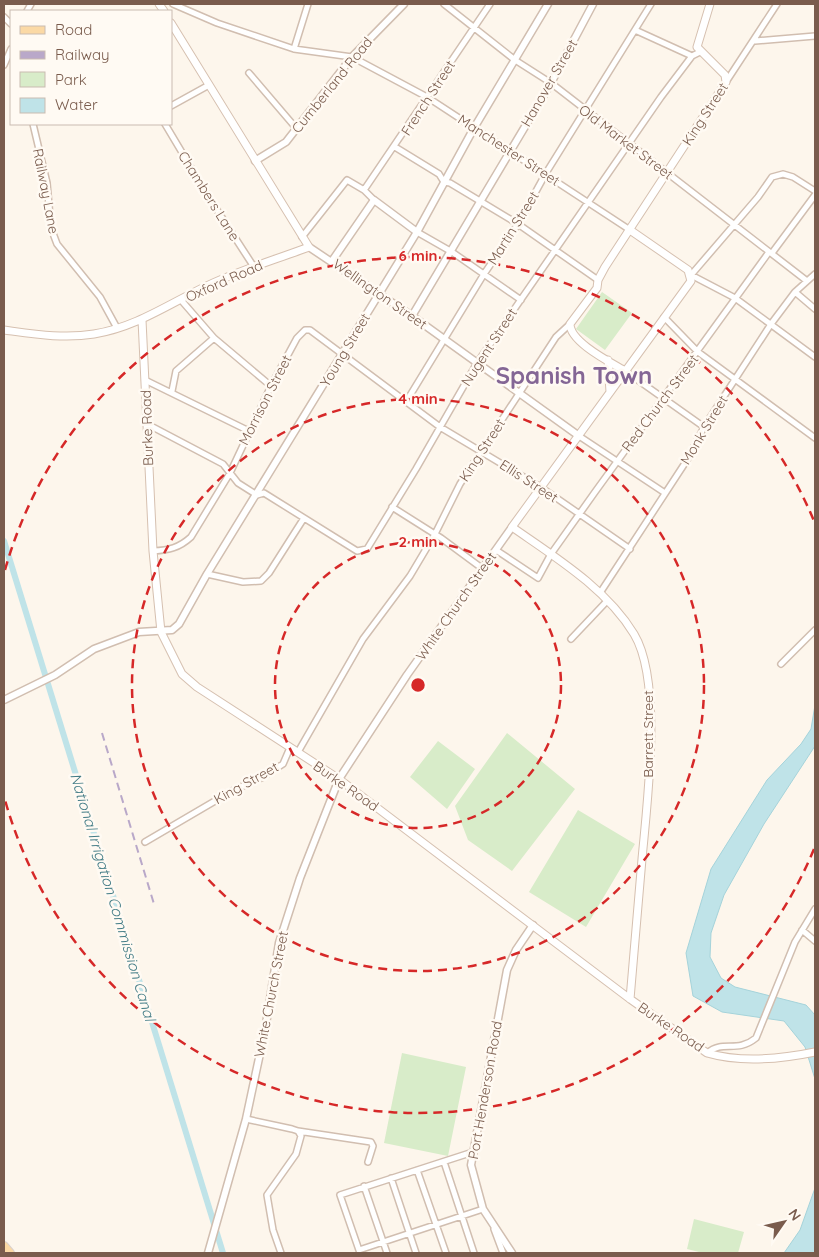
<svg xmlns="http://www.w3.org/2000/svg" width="819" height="1257" font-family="Quicksand,sans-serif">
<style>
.green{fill:#d8ecc9}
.water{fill:#bfe3e8;stroke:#a5d3da}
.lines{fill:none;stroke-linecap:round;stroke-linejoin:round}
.canal{stroke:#bfe3e8;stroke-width:6}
.minor-casing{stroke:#d1beb0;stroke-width:8}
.tertiary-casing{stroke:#d1beb0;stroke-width:9}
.secondary-casing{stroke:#d6c0b0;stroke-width:9}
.primary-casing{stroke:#dad1cd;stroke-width:10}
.minor{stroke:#fff;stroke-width:5}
.tertiary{stroke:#fff;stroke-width:6}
.secondary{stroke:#fff;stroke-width:7}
.primary{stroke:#fbd9a5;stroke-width:8}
.rail{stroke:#b9a8c9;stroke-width:2;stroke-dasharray:8 5;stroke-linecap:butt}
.ring{fill:none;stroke:#d62828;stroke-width:2.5;stroke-dasharray:9 6}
.labels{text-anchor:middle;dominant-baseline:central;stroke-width:5;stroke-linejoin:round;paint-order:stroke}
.street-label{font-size:14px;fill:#7a5c4d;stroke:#fffaf3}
.water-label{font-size:15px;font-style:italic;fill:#437c86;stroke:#fffaf3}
.town-label{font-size:24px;font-weight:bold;fill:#846695;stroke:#fffaf3}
.centre{fill:#d62828;stroke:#fffaf3;stroke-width:2.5}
.ring-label{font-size:15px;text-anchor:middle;font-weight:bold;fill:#d62828;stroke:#fffaf3;stroke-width:5;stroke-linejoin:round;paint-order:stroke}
</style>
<rect width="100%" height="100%" fill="#fdf6ec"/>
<path class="green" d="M602,292L632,313L605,350L576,329Z
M507,733L575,789L512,871L468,840L455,806Z
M438,741L475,769L447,809L410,777Z
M578,810L635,844L586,927L529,892Z
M402,1053L466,1067L448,1156L384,1143Z
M694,1219L744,1232L738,1253H703L687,1249Z"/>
<path class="water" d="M815,705V746L764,824L724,895L711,933L710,957L721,978L735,987L806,1005L815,1015V1079L805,1047L784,1021L722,1012L693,996L686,953L711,869L767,780L801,744L811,729Z
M815,1188V1253H784L800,1230Z"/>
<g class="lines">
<path class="canal" d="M4,541L223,1253"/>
<g class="minor-casing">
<path id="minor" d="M173,4L217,23L294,49L352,57L427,97L630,230
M444,4L515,60L551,83L807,281
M27,11L31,4
M4,17L11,24
M635,30L692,56
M755,41L815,36
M294,49L308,4
M4,65L11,49
M249,73L296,128
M726,82L777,4
M171,106L209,85
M33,124L47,183L51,228L57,244L100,297L117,328
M165,124L208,196L254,267
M395,147L439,174L444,182L450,183L518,224L598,280
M364,190L490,4
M815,191L793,177L783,174L772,177L758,197L691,275L735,298L815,357
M417,232L452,252L521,300
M302,237L347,180L364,190L374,200
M772,253L815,195
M795,292L815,309
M181,300L214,338L271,386
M664,317L698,352L815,438
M625,371L704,427
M145,380L249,431
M172,391L176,371L214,338
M406,402L484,274L518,224L546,173L651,4
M147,424L223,464L238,483L257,495L264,493L357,551L367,549L416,469L477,363L661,97L692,56L700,52
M579,436L665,493
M392,507L441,538L483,569
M496,550L538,578L551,554L595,492L769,252
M153,551C169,550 179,548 191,537L230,473L271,386L297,338L305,330H310L440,427L542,488L630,549
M207,574L243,582L261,581L269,573L304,518
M600,593L687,460L704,427L771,324L795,292L815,274
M571,639L607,601
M781,664L815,630
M145,842L232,791L263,777L283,764L289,750L298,752L363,639L410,576L435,534L460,484L556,337L570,324
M802,930L815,941
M707,1053C724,1039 736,1054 756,1038L795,942L815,909
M246,1119L292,1129L298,1131L301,1136L296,1154L267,1195L273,1230L281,1253
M298,1131L371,1142L373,1146L368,1162
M444,1162L474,1253
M417,1170L446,1253
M391,1178L416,1253
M364,1186L387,1253
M494,1229L503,1253
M359,1250L483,1209
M360,1253L340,1195L473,1152"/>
</g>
<g class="tertiary-casing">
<path id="tertiary" d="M255,161L286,142L352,57L404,4
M309,247L412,316L579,436
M332,261L374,200L417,232
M412,316L551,83L593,4
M4,700L55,675L94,649L139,632L172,630L179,624L207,574L417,232L474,128L548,4
M208,1253L246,1119L265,1030L279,943L300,878L339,779L407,675L512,527
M512,1253L483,1209L471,1165L507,970L516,950L533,925"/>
</g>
<g class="secondary-casing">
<path id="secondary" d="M159,4L164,11
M142,320L153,551L161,632L182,674L197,687L339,779L630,999L707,1053C741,1063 781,1059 815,1052
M4,330C34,334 64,339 94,334C138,327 173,301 213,283C244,269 277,259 309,247L171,23
M608,360L610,392
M625,371C610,362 570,342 570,324L597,288L598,280L605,267L726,82L725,75L697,47L710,4
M630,999C634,953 638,906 642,859C647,803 663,682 634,634C606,588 555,557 512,527L691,281L688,270L630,230"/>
</g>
<g class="primary-casing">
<path id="primary" d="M4,1246L10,1253"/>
</g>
<use href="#minor" class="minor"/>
<use href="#tertiary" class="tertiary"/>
<use href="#secondary" class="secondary"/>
<use href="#primary" class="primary"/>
<path class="rail" d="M102,733L154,904"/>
</g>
<g class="ring">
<circle cx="418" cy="685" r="143"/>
<circle cx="418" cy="685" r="286"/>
<path d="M814 849A429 429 0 0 1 5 800M5 570A429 429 0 0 1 814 521"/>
</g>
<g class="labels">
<g class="street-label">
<text transform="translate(549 83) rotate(-60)">Hanover Street</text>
<text transform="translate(332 85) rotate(-51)">Cumberland Road</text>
<text transform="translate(428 98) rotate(-57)">French Street</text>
<text transform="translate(705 114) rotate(-57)">King Street</text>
<text transform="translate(626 142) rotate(37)">Old Market Street</text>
<text transform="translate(509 150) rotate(33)">Manchester Street</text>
<text transform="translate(46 191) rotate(79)">Railway Lane</text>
<text transform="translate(209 196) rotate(58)">Chambers Lane</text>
<text transform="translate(513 228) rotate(-58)">Martin Street</text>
<text transform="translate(224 281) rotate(-24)">Oxford Road</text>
<text transform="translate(380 294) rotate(35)">Wellington Street</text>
<text transform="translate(489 347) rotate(-57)">Nugent Street</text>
<text transform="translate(345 350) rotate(-59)">Young Street</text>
<text transform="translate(265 400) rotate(-63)">Morrison Street</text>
<text transform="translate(660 403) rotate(-53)">Red Church Street</text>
<text transform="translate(147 428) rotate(-92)">Burke Road</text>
<text transform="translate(704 430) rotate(-59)">Monk Street</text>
<text transform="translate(482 450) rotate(-57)">King Street</text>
<text transform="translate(529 481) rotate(33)">Ellis Street</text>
<text transform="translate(456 606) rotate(-55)">White Church Street</text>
<text transform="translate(648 734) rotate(-90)">Barrett Street</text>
<text transform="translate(246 783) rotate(-29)">King Street</text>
<text transform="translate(346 786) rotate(35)">Burke Road</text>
<text transform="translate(271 994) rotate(-79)">White Church Street</text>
<text transform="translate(671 1027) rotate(34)">Burke Road</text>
<text transform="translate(485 1090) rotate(-80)">Port Henderson Road</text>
</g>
<g class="water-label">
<text transform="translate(113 897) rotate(73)">National Irrigation Commission Canal</text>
</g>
<g class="town-label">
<text x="574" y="375">Spanish Town</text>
</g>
</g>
<circle cx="418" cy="685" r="8" class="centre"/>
<g class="ring-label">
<text x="418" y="261">6 min</text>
<text x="418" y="404">4 min</text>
<text x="418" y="547">2 min</text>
</g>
<rect width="819" height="1257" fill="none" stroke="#7a5c4d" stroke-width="10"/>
<rect x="10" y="10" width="162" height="115" fill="#fffaf3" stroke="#cabbb1"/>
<rect x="20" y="26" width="25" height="8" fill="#fbd9a5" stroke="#cabbb1"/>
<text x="55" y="35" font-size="15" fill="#7a5c4d">Road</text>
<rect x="20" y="51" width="25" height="8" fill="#b9a8c9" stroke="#cabbb1"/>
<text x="55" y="60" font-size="15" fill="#7a5c4d">Railway</text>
<rect x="20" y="72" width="25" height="15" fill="#d8ecc9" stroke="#cabbb1"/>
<text x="55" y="85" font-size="15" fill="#7a5c4d">Park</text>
<rect x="20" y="98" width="25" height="15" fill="#bfe3e8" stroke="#cabbb1"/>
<text x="55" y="110" font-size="15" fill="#7a5c4d">Water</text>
<g transform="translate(784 1222) rotate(56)" stroke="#fffaf3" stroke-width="4" paint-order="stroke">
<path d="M0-4L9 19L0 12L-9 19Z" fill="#7a5c4d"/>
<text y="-8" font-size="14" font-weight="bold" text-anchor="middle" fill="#7a5c4d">N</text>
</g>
</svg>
